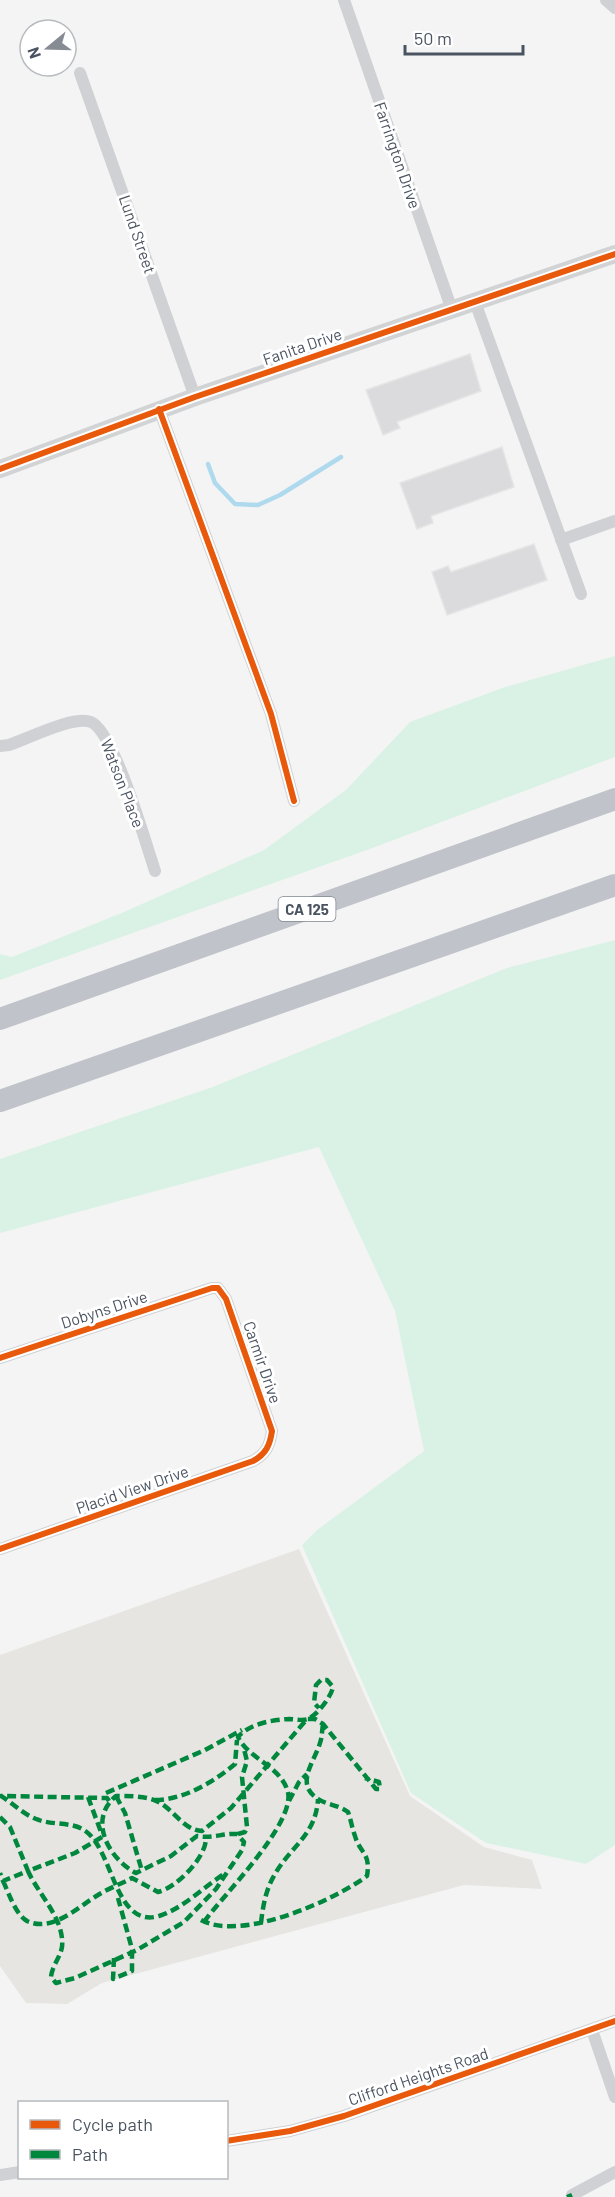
<svg xmlns="http://www.w3.org/2000/svg" width="615" height="2197" font-family="Barlow,sans-serif">
<style>
.green{fill:#daf2e5}
.sand{fill:#e6e5e1}
.lines{fill:none;stroke-linecap:round;stroke-linejoin:round}
.stream{stroke:#afdaee;stroke-width:4.5}
.building{fill:#dbdbdd;stroke:#e5e5e6;stroke-width:1.5}
.minor{stroke:#cfd1d4;stroke-width:12}
.secondary{stroke:#d1d3d5;stroke-width:18}
.motorway{stroke:#c0c4ca;stroke-width:22}
.quiet{stroke:#00873e;stroke-width:4.5;stroke-dasharray:9 4.5;stroke-linecap:butt}
.cycleway-casing{stroke:#fff;stroke-width:10}
.cycleway{stroke:#e8590c;stroke-width:6}
.labels{text-anchor:middle;dominant-baseline:central;stroke-width:6;stroke-linejoin:round;paint-order:stroke}
.shield{fill:#fff;stroke:#808790;stroke-width:1.5}
.shield-label{font-size:15px;font-weight:bold;fill:#4a5360}
.street-label{font-size:16px;fill:#4a5360;stroke:#fff}
</style>
<rect width="100%" height="100%" fill="#f4f4f4"/>
<path class="green" d="M615,656V757L367,850L0,980V954L12,957L124,912L264,850L346,790L410,722L505,687Z
M615,940V1845L586,1864L486,1843L411,1793L302,1545L317,1530L424,1451L395,1311L319,1147L0,1233V1159L210,1088L507,968Z"/>
<path class="sand" d="M299,1549L410,1796L484,1847L532,1860L542,1889L464,1885L102,1983L67,2004L26,2003L0,1966V1655Z"/>
<g class="lines">
<path class="stream" d="M208,464L215,483L235,504L258,505L280,495L341,457"/>
</g>
<path class="building" d="M470,354L481,391L397,422L400,428L383,435L366,390Z
M502,447L514,487L431,516L433,523L417,529L400,483Z
M534,544L547,580L447,615L432,572L448,566L451,572Z"/>
<g class="lines">
<path class="minor" d="M344,0L452,310
M606,0L615,8
M80,73L195,397
M475,302L581,594
M159,409L271,714L294,801
M561,540L615,521
M0,746L9,745C27,739 74,715 91,722C114,731 146,844 155,871
M0,1358L212,1288H218L226,1299L272,1431C270,1445 266,1454 253,1461L0,1549
M592,2030L615,2097
M226,2141L290,2131L344,2116L615,2021
M0,2175L20,2172
M572,2195L615,2172"/>
<path class="secondary" d="M0,469L195,397L615,254"/>
<path class="motorway" d="M0,1019L615,799
M0,1101L615,885"/>
<path class="quiet" d="M106,1793L205,1750L242,1730
M116,1796L125,1813L142,1871
M88,1797L101,1832
M155,1800C183,1800 214,1782 235,1764L237,1740
M109,1801L107,1798L1,1796C14,1804 25,1816 39,1820C53,1825 72,1822 84,1830C114,1849 114,1929 159,1916C182,1909 204,1887 224,1874
M289,1801L299,1782L307,1774
M0,1817L10,1827L28,1871L3,1881L0,1873
M238,1834L245,1832L247,1827L242,1777L247,1761L244,1749
M102,1837L75,1853L28,1871C38,1894 65,1919 62,1947C60,1958 52,1966 51,1977L56,1983L75,1978L137,1950L184,1922L216,1889L242,1850L244,1842L237,1834C223,1833 212,1839 197,1836L171,1856L136,1873C109,1859 87,1820 116,1796C127,1796 144,1796 154,1800C172,1806 182,1830 202,1831L231,1808L307,1719H315L323,1724L376,1789H380L379,1782L365,1778
M3,1881C9,1893 15,1914 27,1921C52,1933 78,1907 98,1895C109,1888 121,1884 132,1878L158,1892C176,1888 206,1858 206,1838
M201,1920C241,1942 333,1901 367,1876C371,1852 360,1854 355,1836C352,1828 351,1820 348,1812C339,1805 327,1805 318,1799C294,1784 315,1761 320,1743C322,1738 322,1730 323,1724
M204,1922C221,1897 300,1820 287,1789C278,1765 249,1759 238,1737C249,1724 271,1720 289,1719C294,1719 303,1721 308,1719C318,1714 331,1697 333,1687L327,1680H321L316,1685L314,1703L319,1708
M261,1923C263,1905 266,1889 275,1874C291,1846 316,1835 318,1799
M114,1958L113,1979L132,1971V1949L118,1898
M567,2197L572,2195"/>
<g class="cycleway-casing">
<path id="cycleway" d="M159,409L271,714L294,801
M0,469L195,397L615,254
M0,1358L212,1288H218L226,1299L272,1431C270,1445 266,1454 253,1461L0,1549
M226,2141L290,2131L344,2116L615,2021"/>
</g>
<use href="#cycleway" class="cycleway"/>
</g>
<g class="labels">
<rect class="shield" x="278.5" y="897" width="57" height="24" rx="4.5"/>
<g class="shield-label">
<text x="307" y="909">CA 125</text>
</g>
<g class="street-label">
<text transform="translate(398 155) rotate(71)">Farrington Drive</text>
<text transform="translate(138 234) rotate(71)">Lund Street</text>
<text transform="translate(302 346) rotate(-19)">Fanita Drive</text>
<text transform="translate(123 783) rotate(69)">Watson Place</text>
<text transform="translate(104 1309) rotate(-18)">Dobyns Drive</text>
<text transform="translate(263 1362) rotate(71)">Carmir Drive</text>
<text transform="translate(132 1489) rotate(-19)">Placid View Drive</text>
<text transform="translate(418 2076) rotate(-19)">Clifford Heights Road</text>
</g>
</g>
<rect x="18" y="2101" width="210" height="78" fill="#ffffff" stroke="#b7babf" stroke-width="1.5"/>
<rect x="30" y="2120" width="30" height="9" fill="#e8590c" stroke="#b7babf" stroke-width="1.5"/>
<text x="72" y="2131" font-size="18" fill="#4a5360">Cycle path</text>
<rect x="30" y="2150" width="30" height="9" fill="#00873e" stroke="#b7babf" stroke-width="1.5"/>
<text x="72" y="2161" font-size="18" fill="#4a5360">Path</text>
<g transform="translate(48 48) rotate(251)"><circle r="28" fill="#ffffff" stroke="#b7babf" stroke-width="1.5"/>
<path d="M0-4.5L10 22L0 15L-10 22Z" fill="#868b94"/>
<text y="-9" font-size="16" font-weight="bold" text-anchor="middle" fill="#4a5360">N</text>
</g>
<path d="M405 45v9h118v-9" fill="none" stroke="#4a5360" stroke-width="3"/>
<text x="414" y="45" font-size="18" fill="#4a5360" stroke="#ffffff" stroke-width="4.5" paint-order="stroke">50 m</text>
</svg>
